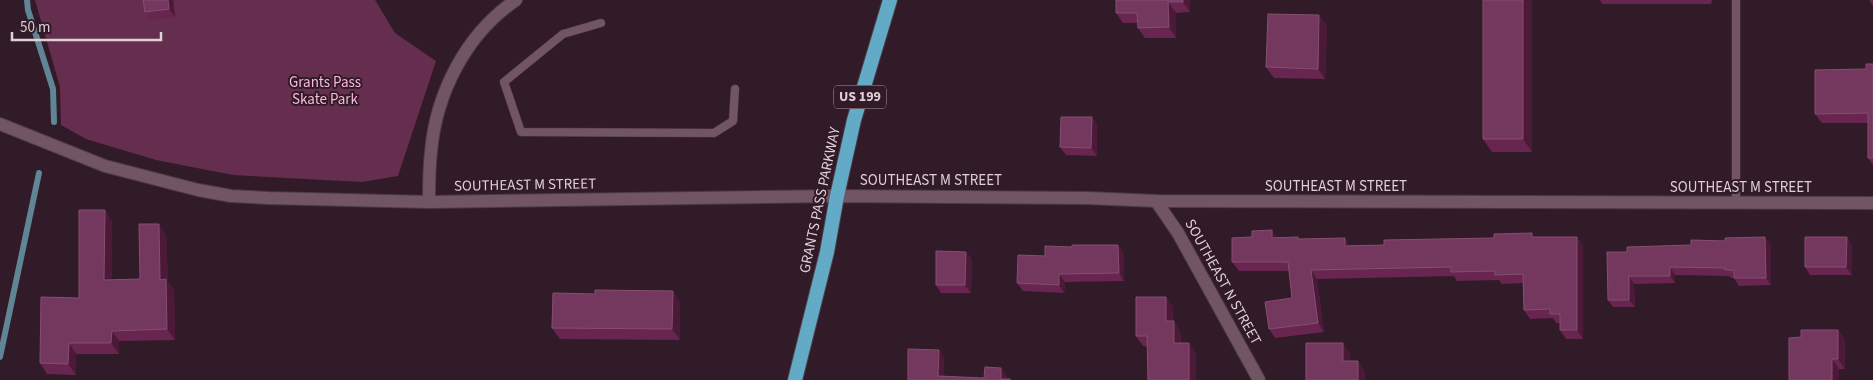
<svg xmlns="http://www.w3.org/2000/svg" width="1873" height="380" font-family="'Source Sans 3',sans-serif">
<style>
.green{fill:#652e4e}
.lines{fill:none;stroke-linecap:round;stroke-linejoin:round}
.stream{stroke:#608594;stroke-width:6}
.service-casing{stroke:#4c3a44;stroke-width:9}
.minor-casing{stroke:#4c3a44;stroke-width:14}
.tertiary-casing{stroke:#4c3a44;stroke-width:14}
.trunk-casing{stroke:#4c3a44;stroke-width:16}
.service{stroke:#715564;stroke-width:8}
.minor{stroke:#715564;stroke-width:12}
.tertiary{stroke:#715564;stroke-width:12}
.trunk{stroke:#62aac5;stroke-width:14}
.wall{fill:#67254f}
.shaded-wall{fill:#4c1939}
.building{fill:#74375e;stroke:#854f71}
.labels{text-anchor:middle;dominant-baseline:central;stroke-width:4;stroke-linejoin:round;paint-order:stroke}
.shield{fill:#321b28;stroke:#ab99a2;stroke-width:1}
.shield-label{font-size:14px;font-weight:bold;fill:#dfcfd7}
.park-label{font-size:15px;fill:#f9b9db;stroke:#321b28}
.street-label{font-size:15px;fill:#dfcfd7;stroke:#321b28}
</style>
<rect width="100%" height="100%" fill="#321b28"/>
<path class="green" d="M35,0H375L395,33L436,61L398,176L362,182L233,175L156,160L86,139L61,125L60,87Z"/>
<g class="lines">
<path class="stream" d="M27,0L28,10L53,89L54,122
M0,357L39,173"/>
<g class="service-casing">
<path id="service" d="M601,23L563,34L504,82L521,132L714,133L733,121L735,89
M1736,203V0"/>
</g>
<g class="minor-casing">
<path id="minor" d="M1156,201L1178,233L1259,380
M429,202C429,186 429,169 431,152C436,93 466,34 516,0"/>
</g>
<g class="tertiary-casing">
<path id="tertiary" d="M0,124L105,166L198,190L231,196L268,198L429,202L837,196L1087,198L1156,201L1873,203"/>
</g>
<g class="trunk-casing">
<path id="trunk" d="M795,380L827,252L837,196L854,120L890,0"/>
</g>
<use href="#service" class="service"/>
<use href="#minor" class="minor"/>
<use href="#tertiary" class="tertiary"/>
<use href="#trunk" class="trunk"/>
</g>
<path class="wall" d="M173,0L175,17L150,20L145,12Z
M1116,0H1190V12L1176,13V38H1145L1138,28V23H1123L1116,13Z
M1483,0H1532V152H1492L1483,139Z
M1600,0H1712L1711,4H1602Z
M1869,0H1873V6Z
M1319,15L1327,26L1325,79L1274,78L1266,67Z
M1873,64V165L1868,158V123H1822L1815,114Z
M1092,117L1097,125V156L1066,155L1060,147Z
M112,221V280L140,279L166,235L168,282L174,290L175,340L119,341V354H76V375L47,374L40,363L79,298Z
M1252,237H1298L1299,239L1350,245H1384L1494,238L1534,237L1583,245V339H1566L1560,330V323H1556L1553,318L1530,319L1524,310L1523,283L1502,284L1499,280L1457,281L1454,276L1317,279L1324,332L1275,338L1269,329L1292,298L1289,271H1239L1232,262Z
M1847,237L1852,245V275H1810L1805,267Z
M1771,245V285L1739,286L1734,278H1731L1729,276L1675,275V283L1634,284L1635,307H1613L1608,300L1627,252Z
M1072,247L1124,253V281L1065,282L1064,293L1023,291L1017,283L1045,256Z
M966,252L972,259L971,293H941L936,285Z
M595,294L680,302V340L560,339L552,328Z
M1173,306V321L1180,331L1181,343H1189L1196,353L1143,346L1136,336Z
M1838,330L1845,340V369H1839V380L1801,337Z"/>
<path class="shaded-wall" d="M168,0H173L175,17L169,9Z
M1183,0H1190V12L1183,2Z
M1523,0H1532V152L1523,139Z
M1168,2L1176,13V38L1169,27Z
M1319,15L1327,26L1325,79L1318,69Z
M1092,117L1097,125V156L1091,148Z
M105,210L112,221V291L104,280Z
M159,224L166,235L168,282L174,290L175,340L167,329L160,280Z
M1272,230L1278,239L1272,238Z
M1577,237L1583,245V339L1577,330Z
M1765,237L1771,245V285L1766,278Z
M1847,237L1852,245V275L1846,267Z
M1345,238L1351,247L1345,246Z
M1118,245L1124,253V281L1119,273Z
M966,252L972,259L971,293L965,285Z
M1670,267L1675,275V283L1670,276Z
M1311,270L1317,279L1324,332L1318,323Z
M1059,274L1065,282L1064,293L1059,285Z
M1629,276L1634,284L1635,307L1629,300Z
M673,291L680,302V340L672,329Z
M1166,297L1173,306V331L1166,321Z
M1174,321L1180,331L1181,353L1174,343Z
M1838,330L1845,340V369L1838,359Z
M112,331L119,341V354L111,343Z
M69,343L76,354V375L68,364Z
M1189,343L1196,353V380H1189Z
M1343,343L1350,354L1351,372L1343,361Z
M939,350L944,358V380L938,376Z
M1832,359L1839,369V380H1832Z
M1358,361L1365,372V380H1358Z
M1001,368L1007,376V380L1001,379Z"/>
<path class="building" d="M143,0H168L169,9L145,12Z
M1116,0H1183V2H1168L1169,27L1138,28L1137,13H1116Z
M1483,0H1523V139H1483Z
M1268,14L1319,15L1318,69L1266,67Z
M1866,64H1873V158H1868V113L1815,114V70L1866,69Z
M1061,117H1092L1091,148L1060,147Z
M79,210H105L104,280L140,279L139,224H159L160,280L166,279L167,329L112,331L111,343H69L68,364L40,363L41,297L79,298Z
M1272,230V238L1298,237V239L1345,238V246L1384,245V240L1494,238V234L1532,233V237H1577V330H1560V314H1550V309L1524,310L1523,274L1495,275V271L1451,272V267L1311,270L1318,323L1269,329L1265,302L1292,298L1288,262H1232V238L1252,237V231Z
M1765,237L1766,278H1734V270H1725V268L1670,267V276H1629V300H1608L1607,252H1627V247L1691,245V240L1725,241V238Z
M1805,237H1847L1846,267H1805Z
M1072,245H1118L1119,273L1059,274V285L1017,283L1018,255L1045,256V246L1072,247Z
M936,251L966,252L965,285H936Z
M595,290L673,291L672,329L552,328L553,293L595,294Z
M1136,297H1166V321H1174V343H1189V380H1148L1147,336H1136Z
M1801,330H1838V359H1832V380H1789V338L1801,337Z
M1306,343H1343V361H1358V380H1306Z
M908,349L939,350L938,376L984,378L985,367L1001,368V379H1010V380H908Z"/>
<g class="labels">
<rect class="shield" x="834" y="85.5" width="52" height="23" rx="4"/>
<g class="shield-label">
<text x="860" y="97">US 199</text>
</g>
<g class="park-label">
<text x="325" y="82">Grants Pass<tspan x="325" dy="17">Skate Park</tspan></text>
</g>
<g class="street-label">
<text x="931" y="180">SOUTHEAST M STREET</text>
<text transform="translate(525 185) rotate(-1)">SOUTHEAST M STREET</text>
<text x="1336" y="186">SOUTHEAST M STREET</text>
<text x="1741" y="187">SOUTHEAST M STREET</text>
<text transform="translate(820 200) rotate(-78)">GRANTS PASS PARKWAY</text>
<text transform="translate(1223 282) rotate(61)">SOUTHEAST N STREET</text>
</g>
</g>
<path d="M12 32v8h149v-8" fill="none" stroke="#dfcfd7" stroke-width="2.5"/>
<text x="20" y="32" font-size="15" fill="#dfcfd7" stroke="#321b28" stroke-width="4" paint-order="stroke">50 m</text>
</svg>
